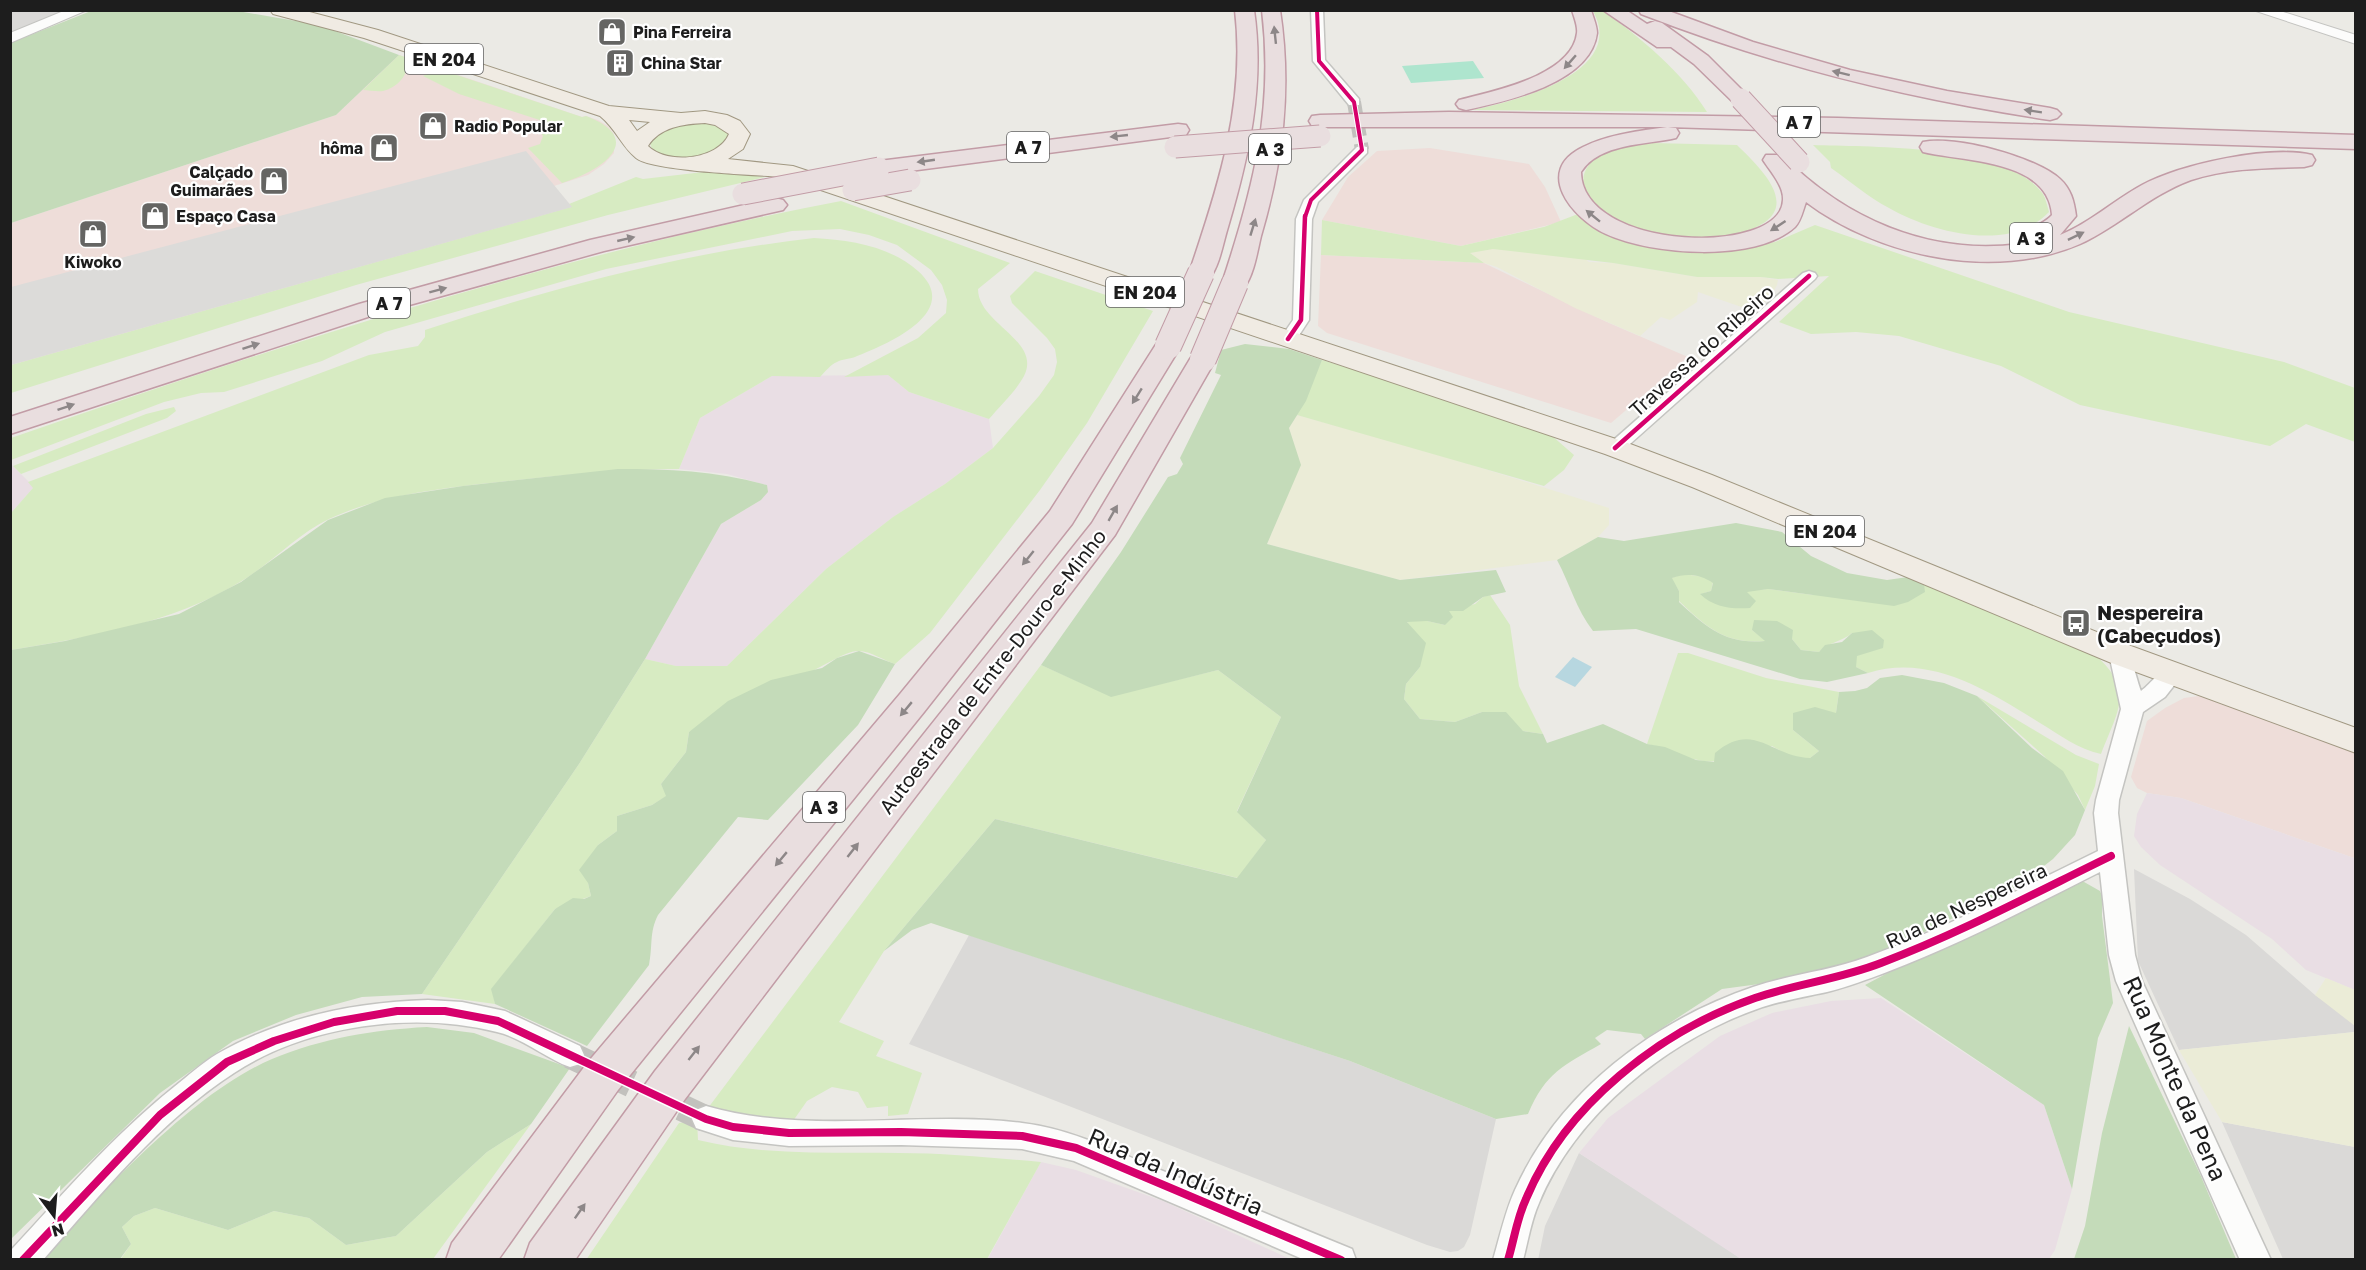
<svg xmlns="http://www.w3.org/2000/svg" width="2366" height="1270" font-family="'Golos Text',sans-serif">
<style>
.residential{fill:#dad9d7}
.commercial{fill:#eeddd9}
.industrial{fill:#e9dee4}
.farmland{fill:#ebecd7}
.grass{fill:#d7ebc2}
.forest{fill:#c4dbb9}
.pitch{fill:#aee5ce}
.parking{fill:#dcdbd9}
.water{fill:#b7d7e0}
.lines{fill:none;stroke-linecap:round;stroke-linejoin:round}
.minor-tunnel-far1{stroke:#c2c1bd;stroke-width:14;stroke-dasharray:14 7;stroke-linecap:butt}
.minor-tunnel{stroke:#c2c1bd;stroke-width:27;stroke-dasharray:27 14;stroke-linecap:butt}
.minor-casing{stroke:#c4c4c1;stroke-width:3}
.tertiary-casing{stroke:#c4c4c1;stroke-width:2}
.primary-casing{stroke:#a19882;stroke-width:2}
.motorway-casing{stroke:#c29ca6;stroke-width:3}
.minor{fill:#fcfcfb;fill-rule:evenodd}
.tertiary{fill:#fcfcfb;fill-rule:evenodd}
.primary{fill:#f0ebe3;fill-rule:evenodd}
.motorway{fill:#e9dedf;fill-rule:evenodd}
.motorway-bridge-far1-casing{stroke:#c29ca6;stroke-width:23;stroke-linecap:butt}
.motorway-bridge-casing{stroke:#c29ca6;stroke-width:28;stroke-linecap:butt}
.motorway-bridge-far1{stroke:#e9dedf;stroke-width:21}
.motorway-bridge{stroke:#e9dedf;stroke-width:26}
.cycleway-far2-casing{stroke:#fff;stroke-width:6}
.cycleway-far1-casing{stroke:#fff;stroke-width:8}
.cycleway-casing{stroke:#fff;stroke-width:11}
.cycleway-far2{stroke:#d6006c;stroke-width:4}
.cycleway-far1{stroke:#d6006c;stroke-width:4.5}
.cycleway{stroke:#d6006c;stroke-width:8}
.oneway{fill:#8d8788}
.labels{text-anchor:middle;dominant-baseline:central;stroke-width:4.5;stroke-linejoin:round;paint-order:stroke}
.far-poi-label{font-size:16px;font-weight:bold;fill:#1d1d1d;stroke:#fff;text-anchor:start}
.shield{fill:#fff;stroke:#616161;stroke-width:1.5}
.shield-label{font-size:18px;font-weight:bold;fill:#1d1d1d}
.street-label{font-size:20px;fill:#1d1d1d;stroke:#fff}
.poi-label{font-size:20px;font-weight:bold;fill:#1d1d1d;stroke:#fff;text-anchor:start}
.near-street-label{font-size:24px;fill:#1d1d1d;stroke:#fff}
</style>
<rect width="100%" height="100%" fill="#ebeae5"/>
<path class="residential" d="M11,11H69L11,32Z
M2134,869L2190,899L2246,935L2315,995L2350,1019L2355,1026V1032L2179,1050L2138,961Z
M969,935L1350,1061L1496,1119L1470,1235L1464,1247L1458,1251L1450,1252L1427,1245L909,1044Z
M2222,1122L2355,1147V1259H2283Z
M1579,1153L1716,1241L1741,1259L1538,1260L1545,1226Z"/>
<path class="commercial" d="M399,55L582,117L586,116L598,120L608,126L614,134V153L604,164L588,175L554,186L572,207L11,365V223L336,115Z
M1430,148L1529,164L1545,187L1561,222L1461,246L1322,220L1348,177L1377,151Z
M1321,255L1484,263L1609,323L1688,357L1611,423L1327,333L1318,326Z
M2199,696L2355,751L2354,858L2181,798L2147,793L2137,788L2131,777L2147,721L2165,708L2184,698Z"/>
<path class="industrial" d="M888,375L909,392L989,419L993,448L945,484L893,517L826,569L727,666H676L645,659L721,524L761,500L766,485L727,474L679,469L700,418L772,376Z
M11,464L34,487L11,513Z
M2147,793L2181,798L2354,858L2355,854V990L2306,970L2272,939L2160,865L2141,847L2134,836L2137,814Z
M1881,998L2044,1105L2072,1189L2055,1250L2049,1259H1741L1579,1153L1608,1118L1720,1036L1772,1013L1831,1001Z
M1041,1162L1076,1170L1163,1201L1290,1259L987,1260Z"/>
<path class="farmland" d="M1544,227L1589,262L1613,263L1697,277H1761L1778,280L1777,285L1770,298L1753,311L1698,292L1697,302L1670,320L1661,317L1640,336L1575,308L1497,267L1478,261L1461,246Z
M1297,415L1424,450L1609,508V525L1598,537L1557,560L1400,580L1267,544L1300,465L1289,428Z
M2326,978L2355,990V1026L2315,995Z
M2355,1032V1147L2222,1122L2179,1050Z"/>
<path class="grass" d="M1603,11C1639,36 1683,73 1707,112L1472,110C1513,102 1628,73 1593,11Z
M399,55L408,58C410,73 398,88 383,91C377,92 369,90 363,90Z
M424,64L582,117L586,116C649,140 599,172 562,183L528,148L540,144L543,136L541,133L555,125L459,94L423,76L429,73L422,70Z
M706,123L724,129L728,134V140C723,144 717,149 712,151C697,158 654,165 650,143C665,125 683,124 706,123Z
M1652,143L1737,145C1756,164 1799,202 1762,224C1724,247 1650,240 1612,220C1581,203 1569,168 1607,152C1620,146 1637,145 1652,143Z
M1813,145C1870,147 2008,144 2043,194C2046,199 2047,206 2049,212C2010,253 1933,233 1889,208C1868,197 1850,181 1831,168L1830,162Z
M712,171L765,177L608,215L356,285L11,393V365L571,207L569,204L636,177L643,179Z
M841,201L1010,263L978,289C978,324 1042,340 1024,376C1016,391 1000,406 989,419L909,392L888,375L844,377L918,338L946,313L947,300L942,285L931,270L897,245L869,235L840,229L792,231L606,269L385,332L322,361L224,392L201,393L164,402L11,460V438C283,344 557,255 841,201Z
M1578,214L1631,240L1735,248L1775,242L1815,225L2069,312L2284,362L2355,388V442L2306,424L2270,446L2080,405L2001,366L1899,336L1856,332L1811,334L1779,322L1829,276L1778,279L1761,277H1697L1613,263L1493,249L1470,253L1484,263L1321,255L1322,220L1461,246L1544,227Z
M814,238C850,240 890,246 918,271C964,312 886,345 855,357C849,359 842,359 837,362C831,364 825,372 820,377L772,376L700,418L679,469C621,469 564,475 507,481C447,488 385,493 329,519C297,534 271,564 240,582C171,624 89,637 11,650V513L33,488L28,482L369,355L418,346L425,337V330C552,288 681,253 814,238Z
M1035,271L1153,311L1087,423L1040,490L930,633L895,664C885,661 870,651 859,651C846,650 818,670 803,675L689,732L686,752L661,784L667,796L652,805L617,816V831L598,845L588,883L591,896L555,909L492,989L495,1004L422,994L579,764L645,659L676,666H727L826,569L893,517L945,484L993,448L1039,396L1054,375L1057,362L1055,349L1047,338L1012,303L1010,296Z
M1322,360L1467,404L1551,435L1574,455L1564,470L1544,486L1297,415Z
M174,407L176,411L167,418L21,474L13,466L146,414Z
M1684,574L1704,577L1713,582L1711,591L1701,594L1768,589L1813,595L1924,584L2093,653C2136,690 2118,709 2101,754C2078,749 2060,735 2040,723C1989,691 1930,653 1868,673L1856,667L1852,633C1842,642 1828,642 1819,652L1801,650L1792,639L1752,630L1766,641C1726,645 1706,627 1679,601V591L1671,578Z
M1490,595L1510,625L1519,686L1543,734L1523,731L1482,712L1455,722L1420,719L1404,699L1406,684L1420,667L1407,621H1427L1445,625L1448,611L1475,604L1483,597Z
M1678,653H1688L1766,678L1839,692L1836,713L1793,730L1819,751L1810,758H1793L1772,746C1749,752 1722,766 1698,760C1680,757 1665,747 1647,744Z
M1041,665L1111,696L1218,670L1281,717L1237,811L1266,840L1238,878L995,819L884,951L839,1022L884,1041L876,1056L922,1073L908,1114L888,1116V1106L867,1108L858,1092L832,1087L807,1101L793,1121L705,1112Z
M1977,696L2076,755L2099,764L2095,786L2085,810L2078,795L2044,756Z
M697,1120L698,1140C764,1156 832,1152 899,1153C946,1153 994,1158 1041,1162L987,1259L586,1260L679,1123Z
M531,1124L433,1259L120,1260L131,1244L122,1227L134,1216L155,1208L228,1230L274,1211L309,1218L346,1245L396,1236L487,1152Z"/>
<path class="forest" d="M232,10L319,25L399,55L336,115L11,223L10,43L91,11Z
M1245,344L1289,349L1322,360L1306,401L1289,428L1301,465L1267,544L1400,580L1496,570L1506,592L1483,597L1463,611H1449L1453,617L1445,625L1427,621L1407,622L1426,643L1420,667L1406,684L1404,699L1420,719L1455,722L1482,712H1506L1523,731L1543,734L1547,743L1603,724L1647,744L1665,747L1696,760L1714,762L1715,753C1754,720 1771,757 1810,758L1819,751L1793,730V713L1815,707L1836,713L1839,692L1855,691L1867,688L1880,678L1902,675L1944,683L1977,696L2032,748L2063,771L2085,810L2075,835L2053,859L2018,886L1874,957L1781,981L1722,989L1645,1039L1641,1034L1607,1030L1595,1038L1601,1044C1563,1066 1546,1072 1528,1114L1496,1119L1350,1061L931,923L912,930L884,951L995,819L1237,878L1266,840L1237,812L1281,717L1218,670L1111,697L1041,665L1121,552L1168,477L1177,474L1183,464L1180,458L1221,375L1215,373L1221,350Z
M618,469C669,469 717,471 767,485L768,492L761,500L721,524L645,659L579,764L422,994L362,997L296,1015L233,1041L160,1093L11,1239V650L65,641L179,614L241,582L328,520L385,498L463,486Z
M1736,523L1782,532L1811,556L1847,573L1887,580L1908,577L1924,584L1925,592L1908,602L1894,606L1768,589L1747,592L1756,601L1750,608C1731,609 1715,608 1700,594L1711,591L1713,583C1700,574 1686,573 1672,578L1679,591V602C1706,627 1726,645 1765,641L1752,630L1754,620L1777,621L1793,630L1792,639L1801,650L1819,652L1825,645L1842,642L1852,633L1872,630L1884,640L1883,648L1857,656L1856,667L1868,673L1827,682L1800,679L1636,629L1593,631C1576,609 1570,584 1557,560L1598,537L1624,541Z
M859,651L895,664L858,725L768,820L738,817L658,915C649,933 653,945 649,965L587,1046L495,1004L491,989L555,909L573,898L584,899L591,896L588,883L579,870L598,845L617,831V816L652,805L666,796L661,784L686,752L689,732L728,701L771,680L822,668L837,658Z
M2077,878L2100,891L2102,896V916L2113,1003L2098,1038L2072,1189L2044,1105L1865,985L1916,958L1956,943L2000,921Z
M2129,1026L2200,1174L2236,1259H2074L2085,1226L2102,1133Z
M427,1027L474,1033L570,1068L531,1124L487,1152L396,1236L346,1245L309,1218L274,1211L228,1230L155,1208L134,1216L122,1227L131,1244L120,1259L38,1260C101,1195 190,1094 272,1059C323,1038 372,1030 427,1027Z"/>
<path class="pitch" d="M1473,61L1484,78L1411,83L1402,66Z"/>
<path class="parking" d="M526,151L572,207L11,365V287Z"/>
<path class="water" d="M1573,657L1592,667L1575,687L1555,677Z"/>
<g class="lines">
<path class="minor-tunnel-far1" d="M1354,102L1362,150"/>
<path class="minor-tunnel" d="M570,1055L706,1119"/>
<g class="minor-casing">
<path id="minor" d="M1311,10H1323L1325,60L1359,99V105H1349L1313,61Z
M1362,146L1367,147V153L1318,202L1312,219L1309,320L1294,343H1282L1280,339L1293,320L1296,219L1304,200L1357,147Z
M1809,271L1815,273L1817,276L1815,279L1621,452H1609L1606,448L1609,444L1803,273Z
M2120,647L2128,649C2131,655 2137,681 2141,691C2154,682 2162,663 2180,669L2183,674L2165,697L2143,712L2119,800L2118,813L2135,955L2142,981L2271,1260H2240L2116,981L2109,955L2100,872C2030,907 1961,944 1887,972C1868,979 1848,987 1827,992C1804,997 1779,1001 1757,1009C1667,1041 1576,1114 1539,1203C1531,1221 1528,1241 1523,1260H1493C1500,1236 1505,1212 1515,1190C1559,1092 1653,1021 1753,987C1791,974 1830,971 1867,957C1947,928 2022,888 2098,851L2094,813L2096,800L2121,709L2109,654L2112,649Z
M428,1000L462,1002L505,1011L580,1046L584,1055L580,1064L570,1067C545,1058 523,1038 497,1032C413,1011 307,1025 234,1073C160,1121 101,1194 43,1260H10L12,1249C64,1193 114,1135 174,1087C188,1076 202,1063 217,1054C282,1017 355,1002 428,1000Z
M706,1106C808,1136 918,1110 1022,1123C1072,1129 1117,1152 1163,1171C1226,1197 1289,1223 1352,1249L1356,1260H1305L1074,1161L1022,1149L901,1145L789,1146L733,1140L696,1128L692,1119L696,1110Z"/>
</g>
<g class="tertiary-casing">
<path id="tertiary" d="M66,10H87L10,43V33Z
M2253,10H2277L2356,35V44Z"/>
</g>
<g class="primary-casing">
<path id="primary" d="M270,10H302L378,30L609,106L681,113L705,111L727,115L740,121L750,134L743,149L728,159L793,166L1625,442L1712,475L2131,646L2356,728V753L2109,662L1692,487L1605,454L782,177C756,175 651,171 636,158C622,147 616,129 600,116L364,38L273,14ZM629,120L650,122L637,131ZM705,123L715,125L729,134C718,160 667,165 648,146C660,127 683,124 705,123Z"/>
</g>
<g class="motorway-casing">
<path id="motorway" d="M1235,10H1254C1265,85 1249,156 1228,227C1223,243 1220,264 1210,278L1201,280L1192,278L1189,273C1218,188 1246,102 1235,10Z
M1262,10H1280C1292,89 1283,161 1261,236C1257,253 1254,274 1244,288L1235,291L1226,288L1222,283C1253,190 1274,109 1262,10Z
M1572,10H1591C1593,17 1597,26 1597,33C1591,83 1507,101 1466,110L1459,108L1456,104L1459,100C1493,91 1572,76 1577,33C1578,26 1574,17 1572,10Z
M1603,10H1626L1647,24L1655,21L1662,23L1708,56L1751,99L1748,103H1734L1694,64L1671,47H1657Z
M1639,10H1666L1753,42L1850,70L1947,91L2050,108L2057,110L2061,114L2057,118L2050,120C1909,99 1774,66 1641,14Z
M1449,112L1838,118L2356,135V149L1668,127L1676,128L1679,133L1676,138C1646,145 1599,143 1581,172C1582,251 1781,257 1783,200C1784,186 1770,171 1763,160L1766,155H1782C1845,219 1929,256 2020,244L2015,239C2022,229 2040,228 2052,215C2048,159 1964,162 1923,152L1920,147L1923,142C1955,135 2036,157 2060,179C2071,189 2074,201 2076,216L2060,235C2090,223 2114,200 2142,185C2181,164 2269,145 2312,155L2315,160L2312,165L2304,167C2267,168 2227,168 2191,180C2150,195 2119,226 2080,244C1995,281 1879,257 1806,202C1803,210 1801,221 1795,227C1756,263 1651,255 1606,234C1572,218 1533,171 1583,147C1609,134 1639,131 1667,127H1320L1312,126L1309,121L1312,116L1320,115Z
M1178,124L1186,125L1189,130L1186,135L879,175L871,173L868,168L871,163L879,161Z
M775,198L783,200L787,205L783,210L604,251L377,314L10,434V417L359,304L590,240Z
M1168,338L1177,340L1181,346L1072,524L924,712L618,1090L498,1260H446L452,1243L588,1062L900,694L1050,511L1155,346L1159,340Z
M1203,351L1212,353L1216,359L1115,535L685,1099L575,1260H524L530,1243L655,1071L1092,523L1190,359L1194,353Z"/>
</g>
<use href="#minor" class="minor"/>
<use href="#tertiary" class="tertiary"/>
<use href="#primary" class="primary"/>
<use href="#motorway" class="motorway"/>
<g class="motorway-bridge-far1-casing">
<path id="motorway-bridge-far1" d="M1741,99L1799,162
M1175,147L1320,136
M853,190L910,180
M743,194L879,168"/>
</g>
<g class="motorway-bridge-casing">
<path id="motorway-bridge" d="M1168,346L1201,273
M1203,359L1235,283"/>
</g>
<use href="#motorway-bridge-far1" class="motorway-bridge-far1"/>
<use href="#motorway-bridge" class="motorway-bridge"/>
<g class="cycleway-far2-casing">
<path id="cycleway-far2" d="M1305,217L1311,200L1362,150L1354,102L1319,61L1317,10"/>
</g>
<g class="cycleway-far1-casing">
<path id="cycleway-far1" d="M1288,339L1301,320L1305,216
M1615,448L1809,276"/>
</g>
<g class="cycleway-casing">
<path id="cycleway" d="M23,1260L160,1115L227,1062L274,1041L334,1022L397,1011H445L498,1021L706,1119L733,1127L789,1133L901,1132L1022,1136L1076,1148L1341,1260
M1508,1260C1514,1240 1517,1218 1526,1199C1565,1105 1660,1031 1755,998C1796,984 1840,979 1881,963C1960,933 2035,893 2111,856"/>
</g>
<use href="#cycleway-far2" class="cycleway-far2"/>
<use href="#cycleway-far1" class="cycleway-far1"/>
<use href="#cycleway" class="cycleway"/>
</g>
<defs><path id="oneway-solid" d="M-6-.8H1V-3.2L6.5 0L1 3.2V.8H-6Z" transform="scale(1.5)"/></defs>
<g class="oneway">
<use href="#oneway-solid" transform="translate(1275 35) rotate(-96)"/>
<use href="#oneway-solid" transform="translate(1570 62) rotate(131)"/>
<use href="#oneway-solid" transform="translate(1841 73) rotate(-166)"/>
<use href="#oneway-solid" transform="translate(2033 111) rotate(-171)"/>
<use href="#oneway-solid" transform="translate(1119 136) rotate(174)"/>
<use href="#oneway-solid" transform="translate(926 161) rotate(172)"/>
<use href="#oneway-solid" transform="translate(1593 216) rotate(-141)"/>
<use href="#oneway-solid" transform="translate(1778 226) rotate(147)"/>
<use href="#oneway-solid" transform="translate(1253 227) rotate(-73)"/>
<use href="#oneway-solid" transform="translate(2076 236) rotate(-26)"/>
<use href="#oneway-solid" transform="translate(626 239) rotate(-13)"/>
<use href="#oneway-solid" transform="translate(438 290) rotate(-15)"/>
<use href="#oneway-solid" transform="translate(251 346) rotate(-18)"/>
<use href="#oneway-solid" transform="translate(1137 396) rotate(122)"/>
<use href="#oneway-solid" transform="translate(66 407) rotate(-19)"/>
<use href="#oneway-solid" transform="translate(1113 513) rotate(-60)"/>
<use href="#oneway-solid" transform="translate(1028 558) rotate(129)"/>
<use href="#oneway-solid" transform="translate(906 709) rotate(130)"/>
<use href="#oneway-solid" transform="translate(853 850) rotate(-52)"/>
<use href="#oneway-solid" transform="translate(781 859) rotate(130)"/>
<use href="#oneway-solid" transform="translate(694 1053) rotate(-52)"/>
<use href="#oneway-solid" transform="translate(580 1211) rotate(-55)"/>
</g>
<defs>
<g id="shop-square" transform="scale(1.5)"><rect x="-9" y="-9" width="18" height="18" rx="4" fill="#656563" stroke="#fff"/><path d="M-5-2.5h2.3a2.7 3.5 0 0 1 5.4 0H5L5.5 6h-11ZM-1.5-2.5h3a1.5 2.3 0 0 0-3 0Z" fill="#fff"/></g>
<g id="building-square" transform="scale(1.5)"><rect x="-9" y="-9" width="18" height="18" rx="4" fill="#656563" stroke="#fff"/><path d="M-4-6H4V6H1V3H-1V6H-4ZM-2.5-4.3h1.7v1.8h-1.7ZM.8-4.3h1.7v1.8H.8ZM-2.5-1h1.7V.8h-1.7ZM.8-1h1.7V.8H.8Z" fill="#fff"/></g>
<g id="bus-square" transform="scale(1.5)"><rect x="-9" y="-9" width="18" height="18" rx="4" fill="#656563" stroke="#fff"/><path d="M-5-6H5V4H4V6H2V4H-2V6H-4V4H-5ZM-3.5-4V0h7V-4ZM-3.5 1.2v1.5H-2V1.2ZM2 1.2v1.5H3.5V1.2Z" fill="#fff"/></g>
</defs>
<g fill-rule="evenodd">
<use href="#shop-square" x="612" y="32"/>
<use href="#building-square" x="620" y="63"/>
<use href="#shop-square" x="433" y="126"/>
<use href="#shop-square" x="384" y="148"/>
<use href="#shop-square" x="274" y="181"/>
<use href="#shop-square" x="155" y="216"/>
<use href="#shop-square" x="93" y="234"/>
<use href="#bus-square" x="2076" y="623"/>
</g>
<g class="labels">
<g class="far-poi-label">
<text x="633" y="32">Pina Ferreira</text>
<text x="641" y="63">China Star</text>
<text x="454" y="126">Radio Popular</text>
<text x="363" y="148" text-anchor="end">hôma</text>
<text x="253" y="172" text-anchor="end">Calçado<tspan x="253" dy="18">Guimarães</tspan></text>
<text x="176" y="216">Espaço Casa</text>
<text x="93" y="262" text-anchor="middle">Kiwoko</text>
</g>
<g class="shield">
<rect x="405" y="44" width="78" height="30" rx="4.5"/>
<rect x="1778" y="107" width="42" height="30" rx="4.5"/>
<rect x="1007" y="132" width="42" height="30" rx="4.5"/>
<rect x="1249" y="134" width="42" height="30" rx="4.5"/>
<rect x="2010" y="223" width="42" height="30" rx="4.5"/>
<rect x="1106" y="277" width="78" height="30" rx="4.5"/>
<rect x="368" y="288" width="42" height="30" rx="4.5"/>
<rect x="1786" y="516" width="78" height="30" rx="4.5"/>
<rect x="803" y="792" width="42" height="30" rx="4.5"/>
</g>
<g class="shield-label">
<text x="444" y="59">EN 204</text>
<text x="1799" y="122">A 7</text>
<text x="1028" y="147">A 7</text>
<text x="1270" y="149">A 3</text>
<text x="2031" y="238">A 3</text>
<text x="1145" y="292">EN 204</text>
<text x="389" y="303">A 7</text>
<text x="1825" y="531">EN 204</text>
<text x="824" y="807">A 3</text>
</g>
<g class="street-label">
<text transform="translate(1701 350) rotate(-42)">Travessa do Ribeiro</text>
<text transform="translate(992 671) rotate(-52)">Autoestrada de Entre-Douro-e-Minho</text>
<text transform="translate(1966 905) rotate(-25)">Rua de Nespereira</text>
</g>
<g class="poi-label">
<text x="2097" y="612">Nespereira<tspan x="2097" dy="23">(Cabeçudos)</tspan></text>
</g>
<g class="near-street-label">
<text transform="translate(2176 1078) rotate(66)">Rua Monte da Pena</text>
<text transform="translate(1176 1171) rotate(23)">Rua da Indústria</text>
</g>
</g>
<rect width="2366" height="1270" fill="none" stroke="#1d1d1d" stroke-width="24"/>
<g transform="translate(54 1216) rotate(164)" stroke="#ffffff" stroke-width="4.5" paint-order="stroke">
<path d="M0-4.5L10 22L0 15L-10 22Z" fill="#1d1d1d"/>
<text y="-9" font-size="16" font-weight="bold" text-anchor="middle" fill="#1d1d1d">N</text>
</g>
</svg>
